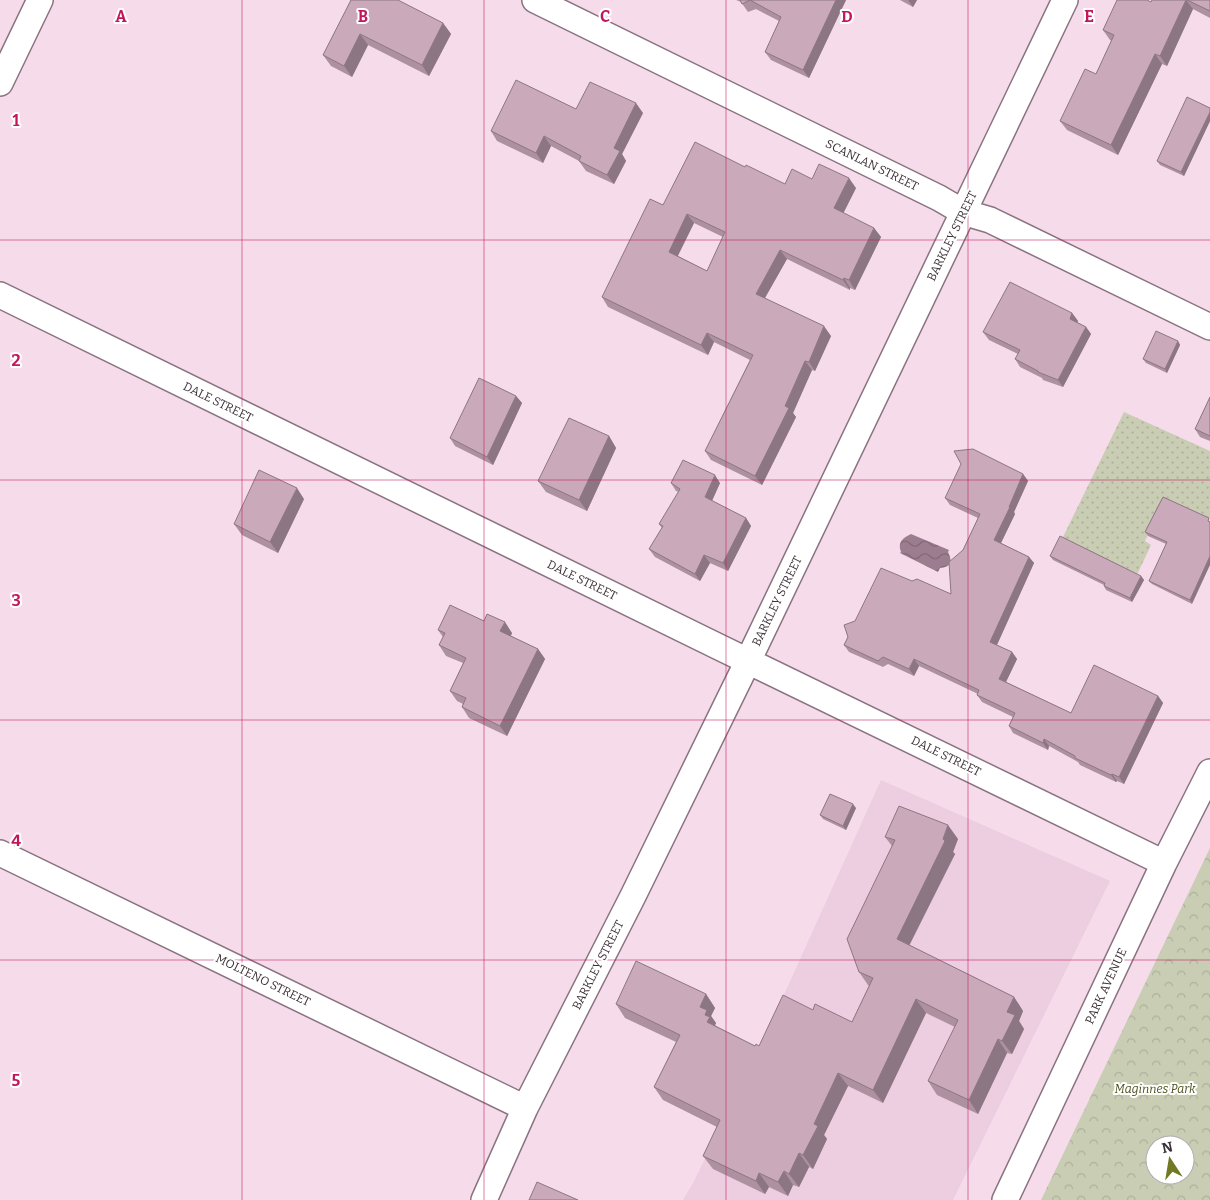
<svg xmlns="http://www.w3.org/2000/svg" width="1210" height="1200" font-family="Bitter,serif">
<style>
.built{fill:#edcde0}
.park{fill:url(#park-crowns);fill-rule:evenodd}
.garden{fill:url(#garden-dots)}
.water{fill:url(#water-waves)}
.lines{fill:none;stroke-linecap:round;stroke-linejoin:round}
.minor-casing{stroke:#8a7380;stroke-width:28}
.minor{stroke:#fff;stroke-width:25}
.wall{fill:#ae91a1;fill-rule:evenodd}
.shaded-wall{fill:#8d7683}
.building{fill:#caa9bb;stroke:#8d7683;fill-rule:evenodd}
.grid{fill:none;stroke:#c2185b;stroke-width:1;stroke-opacity:0.55}
.labels{text-anchor:middle;dominant-baseline:central;stroke-width:4;stroke-linejoin:round;paint-order:stroke}
.street-label{font-size:12px;fill:#3c3238;stroke:#fff}
.park-label{font-size:12px;font-style:italic;fill:#4d511c;stroke:#fff}
.grid-label{font-size:16px;text-anchor:middle;font-weight:bold;fill:#c2185b;stroke:#fff;stroke-width:4;stroke-linejoin:round;paint-order:stroke}
</style>
<defs>
<pattern id="park-crowns" width="20" height="18" patternUnits="userSpaceOnUse" patternTransform="scale(1.25)"><rect width="20" height="18" fill="#c9cdb3"/><path d="M2 6a3 3 0 1 1 6 0M12 15a3 3 0 1 1 6 0" fill="none" stroke="#aeb09b"/></pattern>
<pattern id="garden-dots" width="8" height="8" patternUnits="userSpaceOnUse" patternTransform="scale(1.25)"><rect width="8" height="8" fill="#c9cdb3"/><path d="M2 2h.1M6 6h.1" fill="none" stroke="#aeb09b" stroke-width="1.8" stroke-linecap="round"/></pattern>
<pattern id="water-waves" width="16" height="10" patternUnits="userSpaceOnUse" patternTransform="scale(1.25)"><rect width="16" height="10" fill="#9c7d8f"/><path d="M0 5q4-4 8 0t8 0" fill="none" stroke="#806776"/></pattern>
</defs>
<rect width="100%" height="100%" fill="#f6dceb"/>
<path class="built" d="M881,780L1110,881L953,1200H683L693,1183L759,1050Z"/>
<path class="park" d="M1210,848V1200H1041ZM1155,1145H1185V1175H1155Z"/>
<path class="garden" d="M1124,412L1210,451V518L1164,500L1145,541L1151,545L1136,577L1062,539Z"/>
<path class="water" d="M911,534L949,550L948,552C953,562 951,567 940,568L938,572L900,553L901,552C897,542 903,538 911,534Z"/>
<g class="lines">
<g class="minor-casing">
<path id="minor" d="M535,0L939,198L963,212L990,220L1210,327
M0,83L40,0
M0,295L719,647L1164,863
M0,853L525,1108
M484,1200L525,1108L633,896L748,661L1065,0
M1005,1200L1164,863L1210,772"/>
</g>
<use href="#minor" class="minor"/>
</g>
<path class="wall" d="M351,0L443,23L451,34L429,76L368,45L352,77L331,66L323,55Z
M736,0H846L809,78L771,60L765,52L779,21L756,9L748,12L741,2Z
M900,0H917L913,7Z
M1152,0H1210V18L1193,9L1167,66L1162,64L1118,155L1067,130L1060,121L1096,74L1112,41L1110,40L1103,30L1151,2Z
M1210,108V121L1184,176L1160,165L1157,161Z
M576,109L643,113L622,154L626,161L614,184L586,171L579,161L551,146L543,163L497,141L491,131Z
M745,167L785,184L812,179L856,188L843,213L874,228L881,237L855,290L850,288V290L787,259L765,298L831,336L815,371L812,370L793,413L796,417L762,485L711,460L705,451L750,360L714,342L708,355L608,307L602,297L663,205ZM694,223L723,237L707,271L678,256Z
M1072,313L1078,321L1077,322L1086,327L1091,334L1063,387L1043,380L1042,378L1020,367L1015,359L1018,354L989,340L983,332Z
M1178,341L1180,345L1167,373L1146,363L1143,359Z
M516,396L522,403L493,465L455,446L450,438Z
M1210,397V441L1200,437L1195,429Z
M609,436L616,448L587,511L546,492L538,481Z
M1023,474L1028,481L1014,512L1015,514L1001,543L1029,557L1034,563L997,645L1012,652L1017,659L1006,682L1071,713L1158,696L1163,703L1124,784L1117,781L1116,782L1080,765L1078,762L1049,746L1048,750L1013,733L1009,726L1013,717L982,702L977,695L978,694L919,666L914,676L888,664L883,667L849,652L844,645L855,621L912,581L951,594L963,550L978,518L950,505L945,498Z
M671,483H720L712,501L746,518L751,526L728,571L710,563L700,581L655,557L649,549L662,528L659,524L679,492L676,491Z
M1163,497L1192,604L1152,584L1149,581L1166,544L1148,536L1145,532Z
M304,499L278,553L242,535L234,524Z
M1050,556L1141,576L1144,580L1132,602L1106,590L1104,586V585L1053,560Z
M484,621L512,633L511,636L538,649L545,659L507,736L469,718L462,707L463,704L457,701L450,691L463,663L446,656L439,645L443,637L438,630Z
M856,808L846,830L823,819L820,815Z
M885,837L958,839L953,852L955,854L909,945L1014,997L1023,1011L1019,1021L1024,1029L1012,1054L1007,1053L978,1114L937,1095L928,1081L955,1027L926,1013L883,1103L848,1086L824,1135L827,1139L813,1169L809,1167L799,1187L793,1185L788,1196L769,1187L765,1194L713,1169L703,1156L717,1127L663,1100L654,1087L676,1042L625,1018L616,1004L706,994L715,1008L711,1016L716,1023L715,1025L716,1026L755,1046H759L813,1010L852,1022L869,986L868,985L859,972L892,846Z"/>
<path class="shaded-wall" d="M836,0H846L809,78L803,70Z
M908,0H917L913,7Z
M1186,0L1193,9L1167,66L1160,56Z
M443,23L451,34L429,76L422,65Z
M360,34L368,45L352,77L344,66Z
M1155,54L1162,64L1118,155L1111,145Z
M636,103L643,113L622,154L626,161L614,184L607,175L614,148Z
M1210,112V121L1184,176L1181,172Z
M544,136L551,146L543,163L536,153Z
M849,178L856,188L841,218L834,208Z
M687,214L694,223L675,261L669,252Z
M874,228L881,237L855,290L849,280Z
M780,250L787,259L762,303L756,294Z
M844,278L850,288V290L843,280Z
M1072,313L1078,321L1075,326L1070,319Z
M824,326L831,336L815,371L809,362Z
M1086,327L1091,334L1063,387L1058,380Z
M707,333L714,342L708,355L701,345Z
M1178,341L1180,345L1167,373L1165,369Z
M805,361L812,370L793,413L796,417L762,485L755,476Z
M516,396L522,403L493,465L487,457Z
M609,436L616,448L587,511L579,500Z
M1023,474L1028,481L1014,512L1015,514L999,547L994,540Z
M715,475L720,483L710,505L705,497Z
M297,488L304,499L278,553L270,542Z
M746,518L751,526L728,571L723,563Z
M704,555L710,563L700,581L695,574Z
M1210,556V565L1192,604L1190,600Z
M1029,557L1034,563L995,649L990,642Z
M1141,576L1144,580L1132,602L1130,598Z
M505,622L512,633L508,641L500,631Z
M538,649L545,659L507,736L500,726Z
M1012,652L1017,659L1004,686L999,679Z
M914,659L919,666L914,676L909,669Z
M1158,696L1163,703L1124,784L1119,777Z
M1044,739L1049,746L1048,750L1043,743Z
M1112,774L1117,781L1116,782L1111,775Z
M853,804L856,808L846,830L843,826Z
M948,825L958,839L953,852L955,854L906,952L897,939L943,839Z
M706,994L715,1008L711,1016L716,1023L715,1025L719,1031L707,1022L700,1007Z
M1014,997L1023,1011L1019,1021L1024,1029L1012,1054L1002,1041L1007,1012Z
M916,999L926,1013L883,1103L873,1090Z
M998,1039L1007,1053L978,1114L969,1100Z
M838,1073L848,1086L824,1135L827,1139L813,1169L803,1155L814,1124Z
M799,1153L809,1167L799,1187L789,1174Z
M784,1171L793,1185L788,1196L778,1182Z
M759,1173L769,1187L765,1194L756,1181Z"/>
<path class="building" d="M351,0H398L443,23L422,65L360,34L344,66L323,55Z
M740,0H836L803,70L765,52L781,17L750,0L742,4Z
M1117,0H1147L1151,2L1152,0H1186L1160,56L1155,54L1111,145L1060,121L1085,69L1096,74L1114,35L1103,30Z
M1187,0H1210V11Z
M516,80L576,109L590,82L636,103L614,148L620,151L607,175L579,161L581,156L544,136L536,153L491,131Z
M1187,97L1210,108V112L1181,172L1157,161Z
M695,142L745,167L746,165L785,184L792,169L812,179L819,164L849,178L834,208L874,228L849,280L844,278L843,280L780,250L756,294L824,326L809,362L805,361L785,406L789,408L755,476L705,451L753,355L707,333L701,345L602,297L650,199L663,205ZM687,214L725,232L707,271L669,252Z
M1010,282L1072,313L1070,319L1086,327L1058,380L1038,372V371L1015,359L1020,350L983,332Z
M1156,331L1178,341L1165,369L1143,359Z
M479,378L516,396L487,457L450,438Z
M1210,397V436L1195,429Z
M569,418L609,436L579,500L538,481Z
M973,449L1023,474L1009,507H1010L994,540L1029,557L990,642L1012,652L999,679L1071,713L1094,665L1158,696L1119,777L1112,774L1111,775L1075,758V756L1044,739L1043,743L1009,726L1015,713L977,695L979,690L914,659L909,669L883,657L878,661L844,645L848,637L844,625L855,621L881,568L912,581L917,579L951,594L949,562L963,550L980,514L945,498L961,464L954,451Z
M683,460L715,475L705,497L746,518L723,563L704,555L695,574L649,549L663,526L659,524L680,489L671,483Z
M259,470L297,488L270,542L234,524Z
M1163,497L1209,518L1208,521L1210,522V556L1190,600L1149,581L1167,542L1145,532Z
M1060,536L1141,576L1130,598L1104,586L1105,583L1050,556Z
M450,605L484,621L487,614L505,622L500,631L538,649L500,726L462,707L466,698L450,691L466,658L439,645L445,633L438,630Z
M830,794L853,804L843,826L820,815Z
M899,806L948,825L943,839L945,841L897,939L1014,997L1007,1012L1015,1015L1002,1041L998,1039L969,1100L928,1081L958,1020L916,999L873,1090L838,1073L814,1124L818,1126L803,1155L799,1153L789,1174L784,1171L778,1182L759,1173L756,1181L703,1156L720,1120L654,1087L680,1035L616,1004L636,961L706,994L700,1007L707,1010L705,1015L710,1017L707,1022L755,1046L756,1044L759,1046L783,995L813,1010L815,1004L852,1022L873,978L859,972L847,939L895,840L885,837Z
M537,1182L578,1200H529Z"/>
<path class="grid" d="M242,0V1200M484,0V1200M726,0V1200M968,0V1200M0,240H1210M0,480H1210M0,720H1210M0,960H1210"/>
<g class="labels">
<g class="street-label">
<text transform="translate(872 165) rotate(26)">SCANLAN STREET</text>
<text transform="translate(952 236) rotate(-64)">BARKLEY STREET</text>
<text transform="translate(218 402) rotate(26)">DALE STREET</text>
<text transform="translate(582 580) rotate(26)">DALE STREET</text>
<text transform="translate(777 601) rotate(-64)">BARKLEY STREET</text>
<text transform="translate(946 756) rotate(26)">DALE STREET</text>
<text transform="translate(598 965) rotate(-63)">BARKLEY STREET</text>
<text transform="translate(263 980) rotate(26)">MOLTENO STREET</text>
<text transform="translate(1106 986) rotate(-65)">PARK AVENUE</text>
</g>
<g class="park-label">
<text x="1155" y="1089">Maginnes Park</text>
</g>
</g>
<g class="grid-label">
<text x="121" y="22">A</text>
<text x="363" y="22">B</text>
<text x="605" y="22">C</text>
<text x="847" y="22">D</text>
<text x="1089" y="22">E</text>
<text x="16" y="126">1</text>
<text x="16" y="366">2</text>
<text x="16" y="606">3</text>
<text x="16" y="846">4</text>
<text x="16" y="1086">5</text>
</g>
<g transform="translate(1170 1160) rotate(348)"><circle r="24" fill="#ffffff" stroke="#b1adaf"/>
<path d="M0-4L9 19L0 12L-9 19Z" fill="#727923"/>
<text y="-8" font-size="14" font-weight="bold" text-anchor="middle" fill="#3c3238">N</text>
</g>
</svg>
